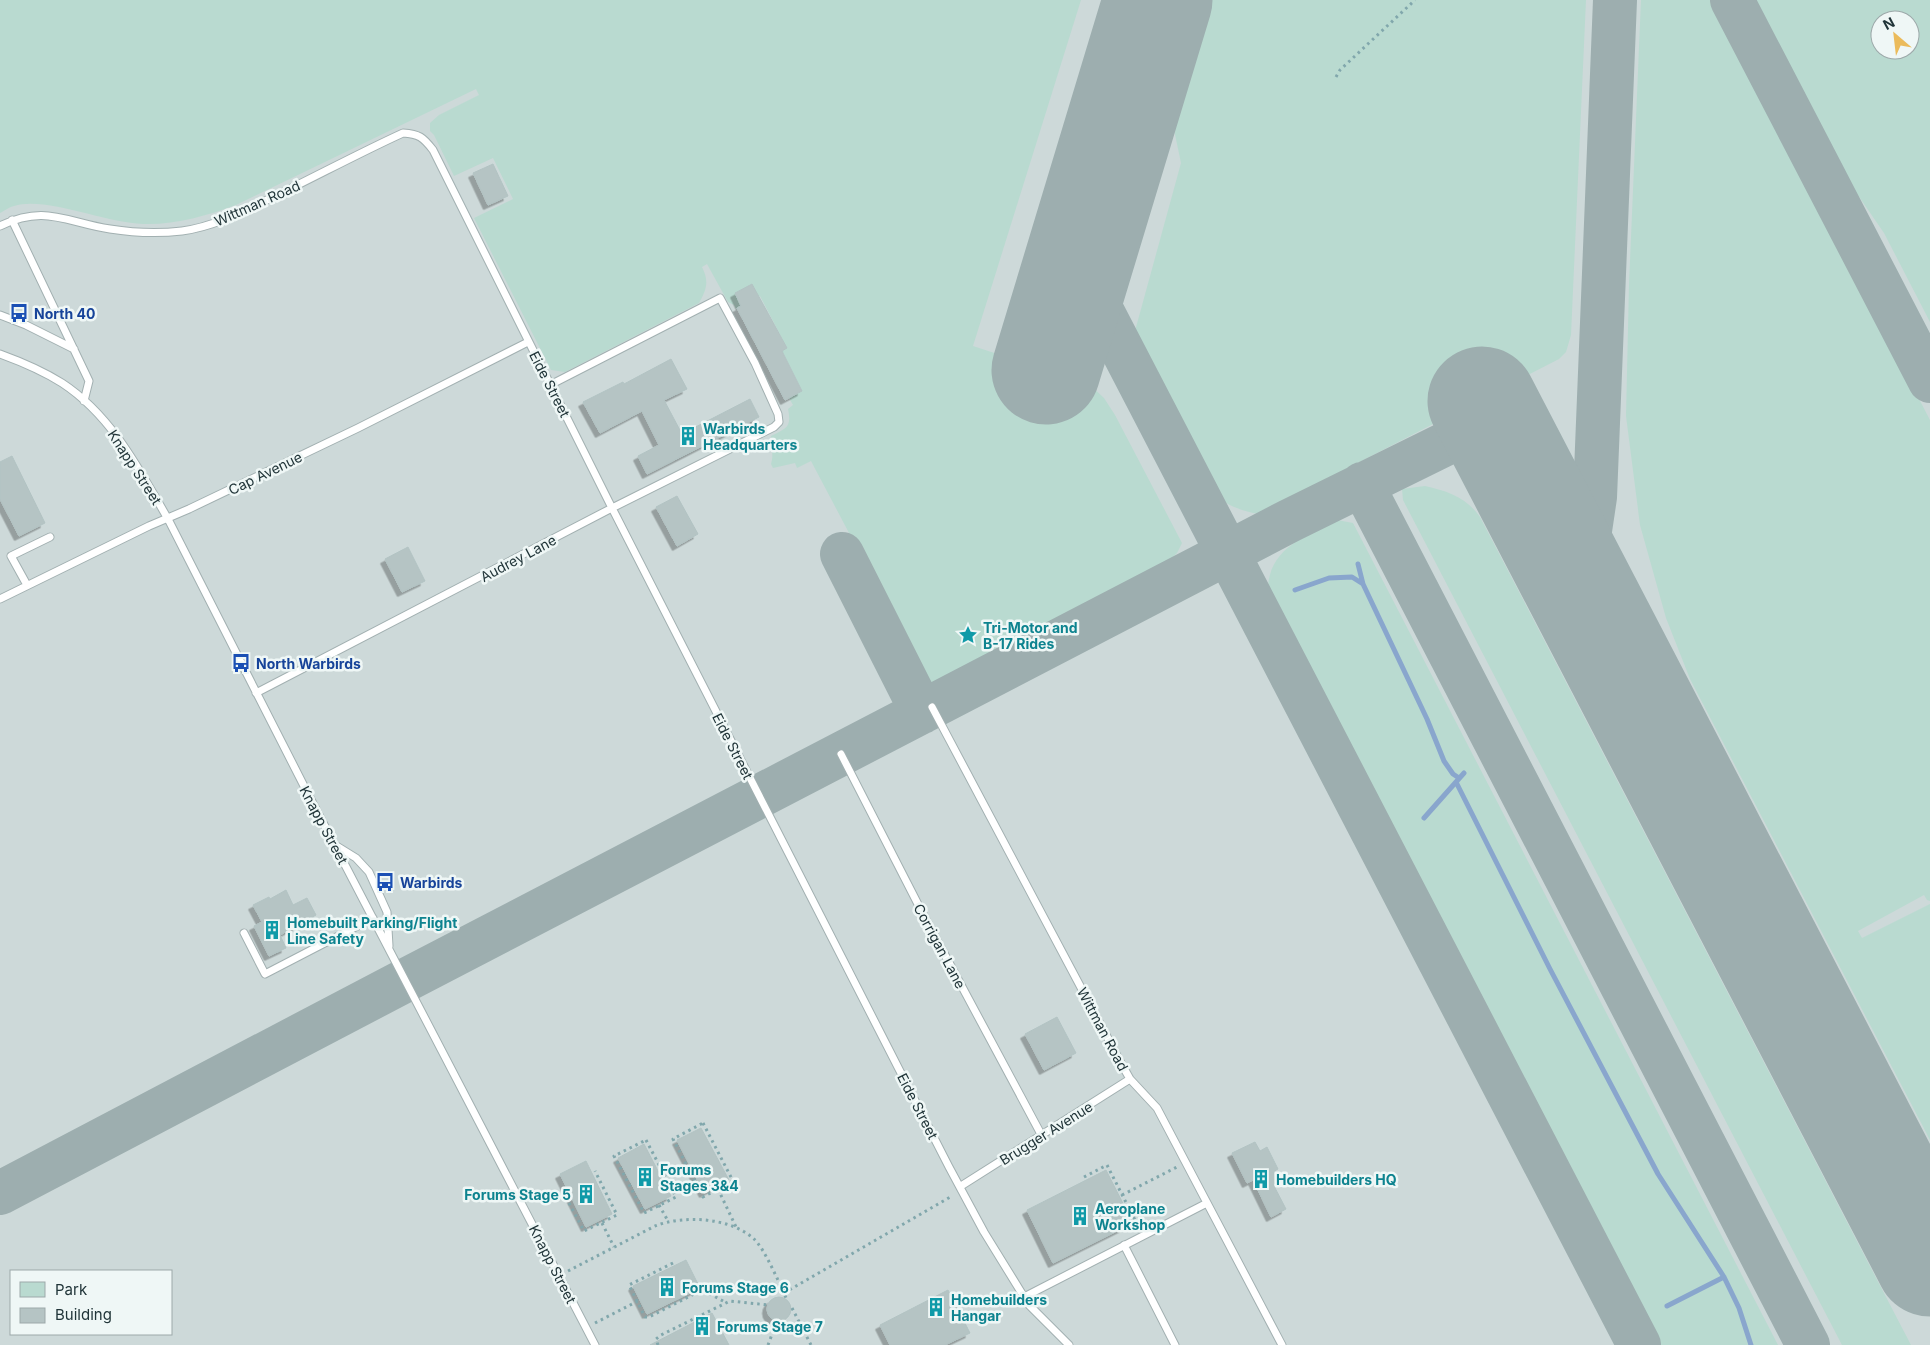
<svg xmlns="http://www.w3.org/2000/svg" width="1930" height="1345" font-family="Inter,sans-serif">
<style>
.built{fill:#cdd9d9;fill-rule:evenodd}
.green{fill:#b9dad0;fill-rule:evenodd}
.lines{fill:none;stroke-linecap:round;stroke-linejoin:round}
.stream{stroke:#89a6cd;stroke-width:5}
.taxiway{stroke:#9daeaf;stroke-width:44}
.runway{stroke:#9daeaf;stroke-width:109}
.building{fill:#b5c4c4;stroke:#b2c3c3;filter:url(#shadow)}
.service-casing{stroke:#a2b0b1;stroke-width:9}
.path{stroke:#81a7ac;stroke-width:3;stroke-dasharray:2.5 4;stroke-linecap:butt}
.service{stroke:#fff;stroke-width:7}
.labels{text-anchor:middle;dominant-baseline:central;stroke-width:5;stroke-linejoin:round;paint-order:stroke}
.street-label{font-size:14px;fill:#213539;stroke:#eff7f6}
.transit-label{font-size:14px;font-weight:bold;fill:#164399;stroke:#eff7f6;text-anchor:start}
.culture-label{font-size:14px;font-weight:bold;fill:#0d838f;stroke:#eff7f6;text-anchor:start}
</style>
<defs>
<filter id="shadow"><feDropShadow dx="-4.5" dy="4.5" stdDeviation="0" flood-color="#0004"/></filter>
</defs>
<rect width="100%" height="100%" fill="#dfeae9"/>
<path class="built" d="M0,0H1930V1345H0ZM1880,20H1910V50H1880ZM11,1271H171V1334H11Z"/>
<path class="green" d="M0,0H1081L973,346L1089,384L1104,398L1115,415L1182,543L1177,553L1168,562L1125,589L932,690L811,461L797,468L795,463L773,468L771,464C774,455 771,446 771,436C786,428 792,428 788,409L793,405L789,398L802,391L782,351L787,348L760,296L750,301L743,289L735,293L741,306L736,309L734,305L728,302L707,264L702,267C709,281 707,289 699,303L565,372L551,370L474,218L513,199L493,158L454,176L434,135L430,131V123L439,115L479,95L476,89L236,205C206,216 175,225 143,224C106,223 45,196 14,206C9,207 4,211 0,213Z
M1198,0H1586L1571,335L1566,352L1559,359L1259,514C1241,511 1226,505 1212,493L1141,358L1136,344L1135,331L1181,163L1168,101Z
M1641,0H1711L1930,420V901L1927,900L1924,895L1858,931L1862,938L1930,904V1140L1690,679L1666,618L1640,525L1626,416L1629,285Z
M1755,0H1930V322L1884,233L1853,188ZM1880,20H1910V50H1880Z
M1425,486C1448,491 1467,498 1480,517L1911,1345H1842L1403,500L1402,489Z
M1337,520L1353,523L1778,1345H1654L1268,600C1264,550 1300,539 1337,520Z"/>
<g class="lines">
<path class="stream" d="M1358,564L1363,584
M1295,590L1329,578L1352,577L1363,584L1427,719L1444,761L1453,774L1459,778
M1456,782L1550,969L1658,1174L1724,1277L1739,1308L1751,1345
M1424,818L1464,773
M1667,1306L1724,1277"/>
<path class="taxiway" d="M1732,0L1930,381
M1087,233L1084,269L1102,311L1639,1345
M1362,484L1808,1345
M842,554L922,712
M1581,591L1595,497L1615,0
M0,1193L406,980L1289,521L1492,421"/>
<path class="runway" d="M1046,370L1158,0
M1482,401L1930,1262"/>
</g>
<path class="building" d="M493,164L508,196L488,205L473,173Z
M752,284L787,348L782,351L802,391L785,400L737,308L741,306L735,293Z
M671,359L687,389L664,400L682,434L750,399L759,417L647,474L638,456L659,445L642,411L600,433L583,402L623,382L624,384Z
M12,456L45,523L19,536L0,499V462Z
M677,496L698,534L677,546L656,507Z
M408,547L425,581L402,592L385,559Z
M286,890L293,905L307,898L316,915L280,935L286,948L269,956L254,926L262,922L253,905L269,897L270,899Z
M1057,1017L1076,1053L1044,1070L1025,1034Z
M701,1128L729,1180L704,1193L677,1140Z
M1255,1142L1260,1151L1267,1147L1278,1169L1273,1172L1278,1182L1273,1184L1286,1209L1271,1217L1253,1180L1247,1183L1232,1153Z
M644,1144L671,1196L645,1209L618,1158Z
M586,1161L612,1214L586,1227L560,1174Z
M1106,1170L1133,1223L1053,1263L1027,1210Z
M686,1260L700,1288L647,1314L633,1286Z
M948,1290L970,1333L945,1345H890L880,1325Z
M767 1309a12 12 0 1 1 24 0a12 12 0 1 1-24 0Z
M712,1313L729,1345H650Z"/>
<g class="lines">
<g class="service-casing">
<path id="service" d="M12,220L89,381L84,401
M0,226C45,204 65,222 110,229C135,233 156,234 182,231C212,227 240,213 267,200C313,178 357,154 403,133C419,134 423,137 433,150L612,508L949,1167L984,1232L1029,1305L1069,1345
M0,315L26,325L74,349
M0,354C22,362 43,371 62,383C111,415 139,469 168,519L305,788L595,1345
M27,585L11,556L50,537
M0,599L149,526L189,509L358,428L528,342
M256,693L612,508L774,427L779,422L778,414L755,363L720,298L550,385
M932,707L1121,1063L1130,1079L1157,1108L1282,1345
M841,754L922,912L1042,1136
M335,845L356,858L369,872L387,912L389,946
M244,933L265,974L373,918
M961,1186L1130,1079
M1124,1245L1175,1345
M1024,1297L1207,1203"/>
</g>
<path class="path" d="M1336,77L1340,70L1415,0
M703,1123L733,1181L703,1197L673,1139Z
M646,1140L676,1197L644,1213L614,1156Z
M1084,1177L1107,1165L1138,1226
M718,1189L737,1229
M1122,1195L1177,1167
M569,1203L584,1231L617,1215L595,1171
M659,1205L668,1221
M602,1223L614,1247
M673,1263L629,1285L645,1317H649L700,1291L708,1293L725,1302
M568,1271L655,1226C683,1215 730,1217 754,1239C765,1249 780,1285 787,1300
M784,1293L952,1196
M792,1308L811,1345
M595,1323L640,1300
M658,1345L656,1339L661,1335L730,1301L768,1305
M768,1345L777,1321"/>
<use href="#service" class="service"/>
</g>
<defs>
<g id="bus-bare" transform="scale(1.5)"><path d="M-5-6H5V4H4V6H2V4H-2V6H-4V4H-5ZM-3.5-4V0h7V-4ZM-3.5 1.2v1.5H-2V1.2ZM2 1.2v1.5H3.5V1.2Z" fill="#1a4fb4" stroke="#eff7f6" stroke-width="2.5" paint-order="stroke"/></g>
<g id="building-bare" transform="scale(1.5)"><path d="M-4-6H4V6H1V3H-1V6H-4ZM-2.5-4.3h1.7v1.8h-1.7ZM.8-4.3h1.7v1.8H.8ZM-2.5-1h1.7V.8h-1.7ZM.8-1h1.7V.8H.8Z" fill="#0f9aa8" stroke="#eff7f6" stroke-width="2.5" paint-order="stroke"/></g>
<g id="sight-bare" transform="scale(1.5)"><path d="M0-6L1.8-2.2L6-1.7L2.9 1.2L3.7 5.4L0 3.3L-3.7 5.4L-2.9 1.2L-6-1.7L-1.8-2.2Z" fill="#0f9aa8" stroke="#eff7f6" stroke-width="2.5" paint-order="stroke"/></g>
</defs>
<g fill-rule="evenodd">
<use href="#bus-bare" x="19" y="313"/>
<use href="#building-bare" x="688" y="436"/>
<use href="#sight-bare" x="968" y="635"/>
<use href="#bus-bare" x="241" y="663"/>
<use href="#bus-bare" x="385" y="882"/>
<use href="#building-bare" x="272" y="930"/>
<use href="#building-bare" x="645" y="1177"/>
<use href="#building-bare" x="1261" y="1179"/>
<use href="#building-bare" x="586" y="1194"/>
<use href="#building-bare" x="1080" y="1216"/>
<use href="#building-bare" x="667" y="1287"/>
<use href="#building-bare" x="936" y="1307"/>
<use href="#building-bare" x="702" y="1326"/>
</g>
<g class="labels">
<g class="street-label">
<text transform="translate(257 203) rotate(-24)">Wittman Road</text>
<text transform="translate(550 384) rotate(63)">Eide Street</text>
<text transform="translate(135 467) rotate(57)">Knapp Street</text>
<text transform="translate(265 473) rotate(-26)">Cap Avenue</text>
<text transform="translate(518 558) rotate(-28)">Audrey Lane</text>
<text transform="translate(733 746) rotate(63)">Eide Street</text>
<text transform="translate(324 825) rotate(62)">Knapp Street</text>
<text transform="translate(940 946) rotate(62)">Corrigan Lane</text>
<text transform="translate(1103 1029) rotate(62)">Wittman Road</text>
<text transform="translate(918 1106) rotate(63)">Eide Street</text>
<text transform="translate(1046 1133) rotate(-32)">Brugger Avenue</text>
<text transform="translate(553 1264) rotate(63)">Knapp Street</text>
</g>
<g class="transit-label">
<text x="34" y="313">North 40</text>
<text x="256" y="663">North Warbirds</text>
<text x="400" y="882">Warbirds</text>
</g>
<g class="culture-label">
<text x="703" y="428">Warbirds<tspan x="703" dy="16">Headquarters</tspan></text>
<text x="983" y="627">Tri-Motor and<tspan x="983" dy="16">B-17 Rides</tspan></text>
<text x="287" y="922">Homebuilt Parking/Flight<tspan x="287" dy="16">Line Safety</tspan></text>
<text x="660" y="1169">Forums<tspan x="660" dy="16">Stages 3&amp;4</tspan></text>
<text x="1276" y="1179">Homebuilders HQ</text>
<text x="571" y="1194" text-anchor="end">Forums Stage 5</text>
<text x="1095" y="1208">Aeroplane<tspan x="1095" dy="16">Workshop</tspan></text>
<text x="682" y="1287">Forums Stage 6</text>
<text x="951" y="1299">Homebuilders<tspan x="951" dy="16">Hangar</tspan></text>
<text x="717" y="1326">Forums Stage 7</text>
</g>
</g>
<rect x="10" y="1270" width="162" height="65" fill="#eff7f6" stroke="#9da9aa"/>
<rect x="20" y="1282" width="25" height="15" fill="#b9dad0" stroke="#9da9aa"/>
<text x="55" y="1295" font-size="15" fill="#213539">Park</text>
<rect x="20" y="1308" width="25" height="15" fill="#b5c4c4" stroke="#9da9aa"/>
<text x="55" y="1320" font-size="15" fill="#213539">Building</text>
<g transform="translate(1895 35) rotate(332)"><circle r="24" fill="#eff7f6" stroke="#9da9aa"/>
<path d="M0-4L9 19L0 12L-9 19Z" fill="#ebbb5b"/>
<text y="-8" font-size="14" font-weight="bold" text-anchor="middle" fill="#213539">N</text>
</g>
</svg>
